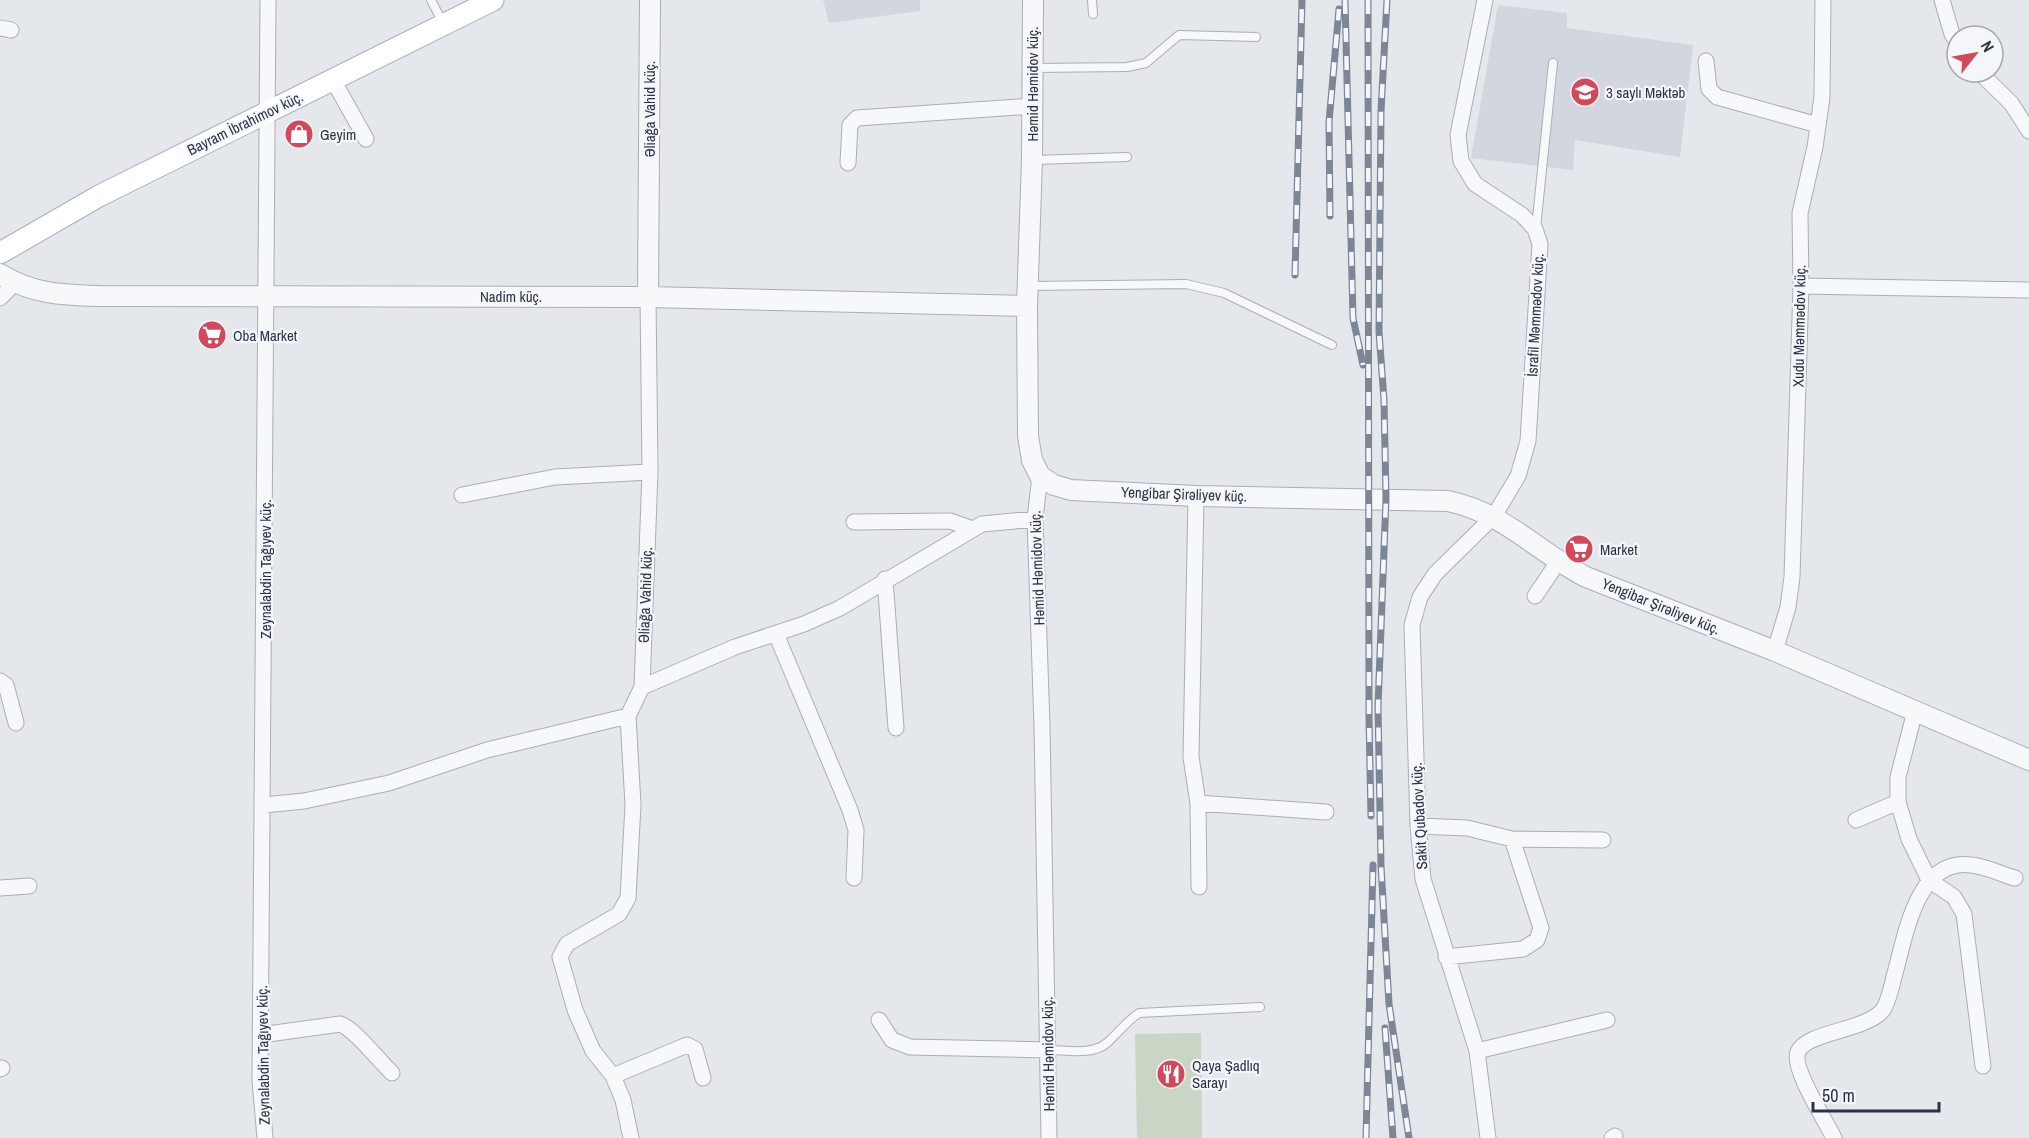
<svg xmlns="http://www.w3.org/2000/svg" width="2029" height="1138" font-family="'Archivo Narrow',sans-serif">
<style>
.built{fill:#d2d6de}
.green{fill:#c9d6c5}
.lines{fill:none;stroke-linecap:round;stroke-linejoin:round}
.service-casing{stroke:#a9aeb7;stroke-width:10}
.minor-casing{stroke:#a9aeb7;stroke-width:17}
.tertiary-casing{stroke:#a9aeb7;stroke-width:22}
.secondary-casing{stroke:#a9aeb7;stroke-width:23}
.service{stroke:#f7f8fa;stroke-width:8}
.minor{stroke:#f7f8fa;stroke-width:15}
.tertiary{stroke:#f7f8fa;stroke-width:20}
.secondary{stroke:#fff;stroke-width:21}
.rail-casing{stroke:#7d8696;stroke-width:7}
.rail{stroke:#f4f6f9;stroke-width:4.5;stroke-dasharray:14;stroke-linecap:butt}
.labels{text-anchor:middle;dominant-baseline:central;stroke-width:4.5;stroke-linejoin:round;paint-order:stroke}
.street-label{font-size:15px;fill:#2b3445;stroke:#f4f6f9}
.poi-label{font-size:15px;fill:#2b3445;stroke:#f4f6f9;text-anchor:start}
</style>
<rect width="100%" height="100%" fill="#e4e7ec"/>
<path class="built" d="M823,0H920V11L829,23Z
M1498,5L1567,13V28L1693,45L1680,157L1575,140L1573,170L1471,158Z"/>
<path class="green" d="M1201,1033L1202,1138H1137L1135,1034Z"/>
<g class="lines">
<g class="service-casing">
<path id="service" d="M431,0L443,23
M1092,0L1093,14
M1034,68L1127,67L1146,63L1179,35L1256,37
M1034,160L1127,157
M1536,228L1553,63
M1029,286L1186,284L1224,293L1332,345
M1048,1050C1067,1050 1093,1056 1108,1042C1119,1032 1126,1022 1139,1013L1260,1007"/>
</g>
<g class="minor-casing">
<path id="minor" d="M1485,0L1458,135L1461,161L1475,184L1522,215L1535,229L1540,244L1528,441L1518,476L1494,516L1435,574L1420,597L1412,625L1418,826L1423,879L1477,1051L1488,1138
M1942,0L1952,34L1957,42
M0,28L11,30
M1706,61L1709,89L1717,97L1818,125
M1979,72L2011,103L2029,131
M333,80L366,139
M848,163L850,125L857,118L1033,106
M1801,286L2029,290
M0,298L15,283
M1040,476L1035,519L1042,726L1049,1138
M462,495L555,477L650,472
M1196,496L1191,757L1198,803L1199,887
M854,522L950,521L973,529
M885,579L896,728
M1535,596L1558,562
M776,634L850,810L856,830L854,878
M1775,651L1788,607L1792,577L1801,286L1800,213L1815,147L1822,97L1823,0
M0,681L6,685L16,723
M642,687L735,647L804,624L840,608L982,524L1035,519
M1915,711L1898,777V802L1909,839L1929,880L1954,897L1964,914L1983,1066
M1198,803L1326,812
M264,805L304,801L389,783L487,750L628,716
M1856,820L1898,802
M1418,826L1467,828L1512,839L1603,840
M0,888L29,886
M1446,957L1523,949L1537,940L1541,928L1512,839
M879,1020L892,1040L910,1047L1048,1050
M261,1035L340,1024C354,1028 379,1061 392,1073
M1477,1051L1607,1020
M0,1069L2,1068
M613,1076L687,1045L695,1049L703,1078
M265,1138L260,1081L268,0
M631,1138L623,1100L613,1076L593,1051L575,1010L560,957L567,944L619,914L628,898L633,805L628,716L642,687L650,472L648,297
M1612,1138L1615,1136
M1834,1138C1826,1121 1791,1068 1798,1052C1806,1032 1864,1031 1882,1011C1889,1002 1892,984 1895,973C1906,934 1917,858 1971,865C1985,866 2001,874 2015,878"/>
</g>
<g class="tertiary-casing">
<path id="tertiary" d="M1033,0L1032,160L1027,306L1028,436L1032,460L1040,476L1054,485L1071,490L1196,496L1448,501C1505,513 1536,551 1586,577L1775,651L2029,760
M0,274C32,294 62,295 99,296L648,297L1027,306
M648,297L650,0"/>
</g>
<g class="secondary-casing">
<path id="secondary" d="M0,253L99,196L493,0"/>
</g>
<use href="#service" class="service"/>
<use href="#minor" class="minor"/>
<use href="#tertiary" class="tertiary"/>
<use href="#secondary" class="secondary"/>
<g class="rail-casing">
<path id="rail" d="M1345,0L1353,318L1363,365
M1368,0L1369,719L1371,816
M1387,0L1381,111L1379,332L1384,400L1386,498L1378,706L1381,866L1389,1004L1409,1138
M1330,216L1329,122L1339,9
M1295,275L1302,0
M1385,1028L1393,1138
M1366,1138L1373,865"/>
</g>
<use href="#rail" class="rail"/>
</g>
<defs>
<g id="school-disc" transform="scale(1.5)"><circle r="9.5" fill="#d1495b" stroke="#f4f6f9"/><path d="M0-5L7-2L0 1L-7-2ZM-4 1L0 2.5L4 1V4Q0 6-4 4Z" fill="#fff"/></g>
<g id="shop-disc" transform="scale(1.5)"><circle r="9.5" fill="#d1495b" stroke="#f4f6f9"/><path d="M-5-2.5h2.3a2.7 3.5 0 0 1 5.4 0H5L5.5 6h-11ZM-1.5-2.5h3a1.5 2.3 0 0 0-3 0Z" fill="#fff"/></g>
<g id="supermarket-disc" transform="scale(1.5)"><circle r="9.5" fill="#d1495b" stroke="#f4f6f9"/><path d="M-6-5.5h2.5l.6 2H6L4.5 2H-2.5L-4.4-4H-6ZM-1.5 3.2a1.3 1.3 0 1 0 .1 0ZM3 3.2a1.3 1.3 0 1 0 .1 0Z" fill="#fff"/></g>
<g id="restaurant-disc" transform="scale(1.5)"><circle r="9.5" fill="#d1495b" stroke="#f4f6f9"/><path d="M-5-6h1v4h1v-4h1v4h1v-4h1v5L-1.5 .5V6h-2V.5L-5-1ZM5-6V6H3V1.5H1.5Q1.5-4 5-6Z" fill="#fff"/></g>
</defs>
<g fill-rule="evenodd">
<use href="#school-disc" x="1585" y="92"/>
<use href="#shop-disc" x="299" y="134"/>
<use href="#supermarket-disc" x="212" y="335"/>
<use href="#supermarket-disc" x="1579" y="549"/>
<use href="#restaurant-disc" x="1171" y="1074"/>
</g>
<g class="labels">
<g class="street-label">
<text transform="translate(1032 84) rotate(-90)">Həmid Həmidov küç.</text>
<text transform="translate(649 109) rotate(-90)">Əliağa Vahid küç.</text>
<text transform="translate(245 123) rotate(-26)">Bayram İbrahimov küç.</text>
<text x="511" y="296">Nadim küç.</text>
<text transform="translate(1535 315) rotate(-87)">İsrafil Məmmədov küç.</text>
<text transform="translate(1799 326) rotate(-89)">Xudu Məmmədov küç.</text>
<text transform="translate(1184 494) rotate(2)">Yengibar Şirəliyev küç.</text>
<text transform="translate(1037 568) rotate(-92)">Həmid Həmidov küç.</text>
<text transform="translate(265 569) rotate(-90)">Zeynalabdin Tağıyev küç.</text>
<text transform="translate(645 595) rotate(-88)">Əliağa Vahid küç.</text>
<text transform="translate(1661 606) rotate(22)">Yengibar Şirəliyev küç.</text>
<text transform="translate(1419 816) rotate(-93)">Sakit Qubadov küç.</text>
<text transform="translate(1048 1054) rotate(-91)">Həmid Həmidov küç.</text>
<text transform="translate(263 1055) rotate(-91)">Zeynalabdin Tağıyev küç.</text>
</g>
<g class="poi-label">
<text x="1606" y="92">3 saylı Məktəb</text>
<text x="320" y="134">Geyim</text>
<text x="233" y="335">Oba Market</text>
<text x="1600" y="549">Market</text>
<text x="1192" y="1065">Qaya Şadlıq<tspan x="1192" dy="17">Sarayı</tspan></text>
</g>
</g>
<g transform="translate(1975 54) rotate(59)"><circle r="28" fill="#f4f6f9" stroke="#a4a8b1" stroke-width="1.5"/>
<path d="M0-4.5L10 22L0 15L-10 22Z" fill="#d1495b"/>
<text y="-9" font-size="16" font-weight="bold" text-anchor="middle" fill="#2b3445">N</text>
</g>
<path d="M1813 1102v9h126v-9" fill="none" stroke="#2b3445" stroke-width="3"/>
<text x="1822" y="1102" font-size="18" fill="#2b3445" stroke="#f4f6f9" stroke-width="4.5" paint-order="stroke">50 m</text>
</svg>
